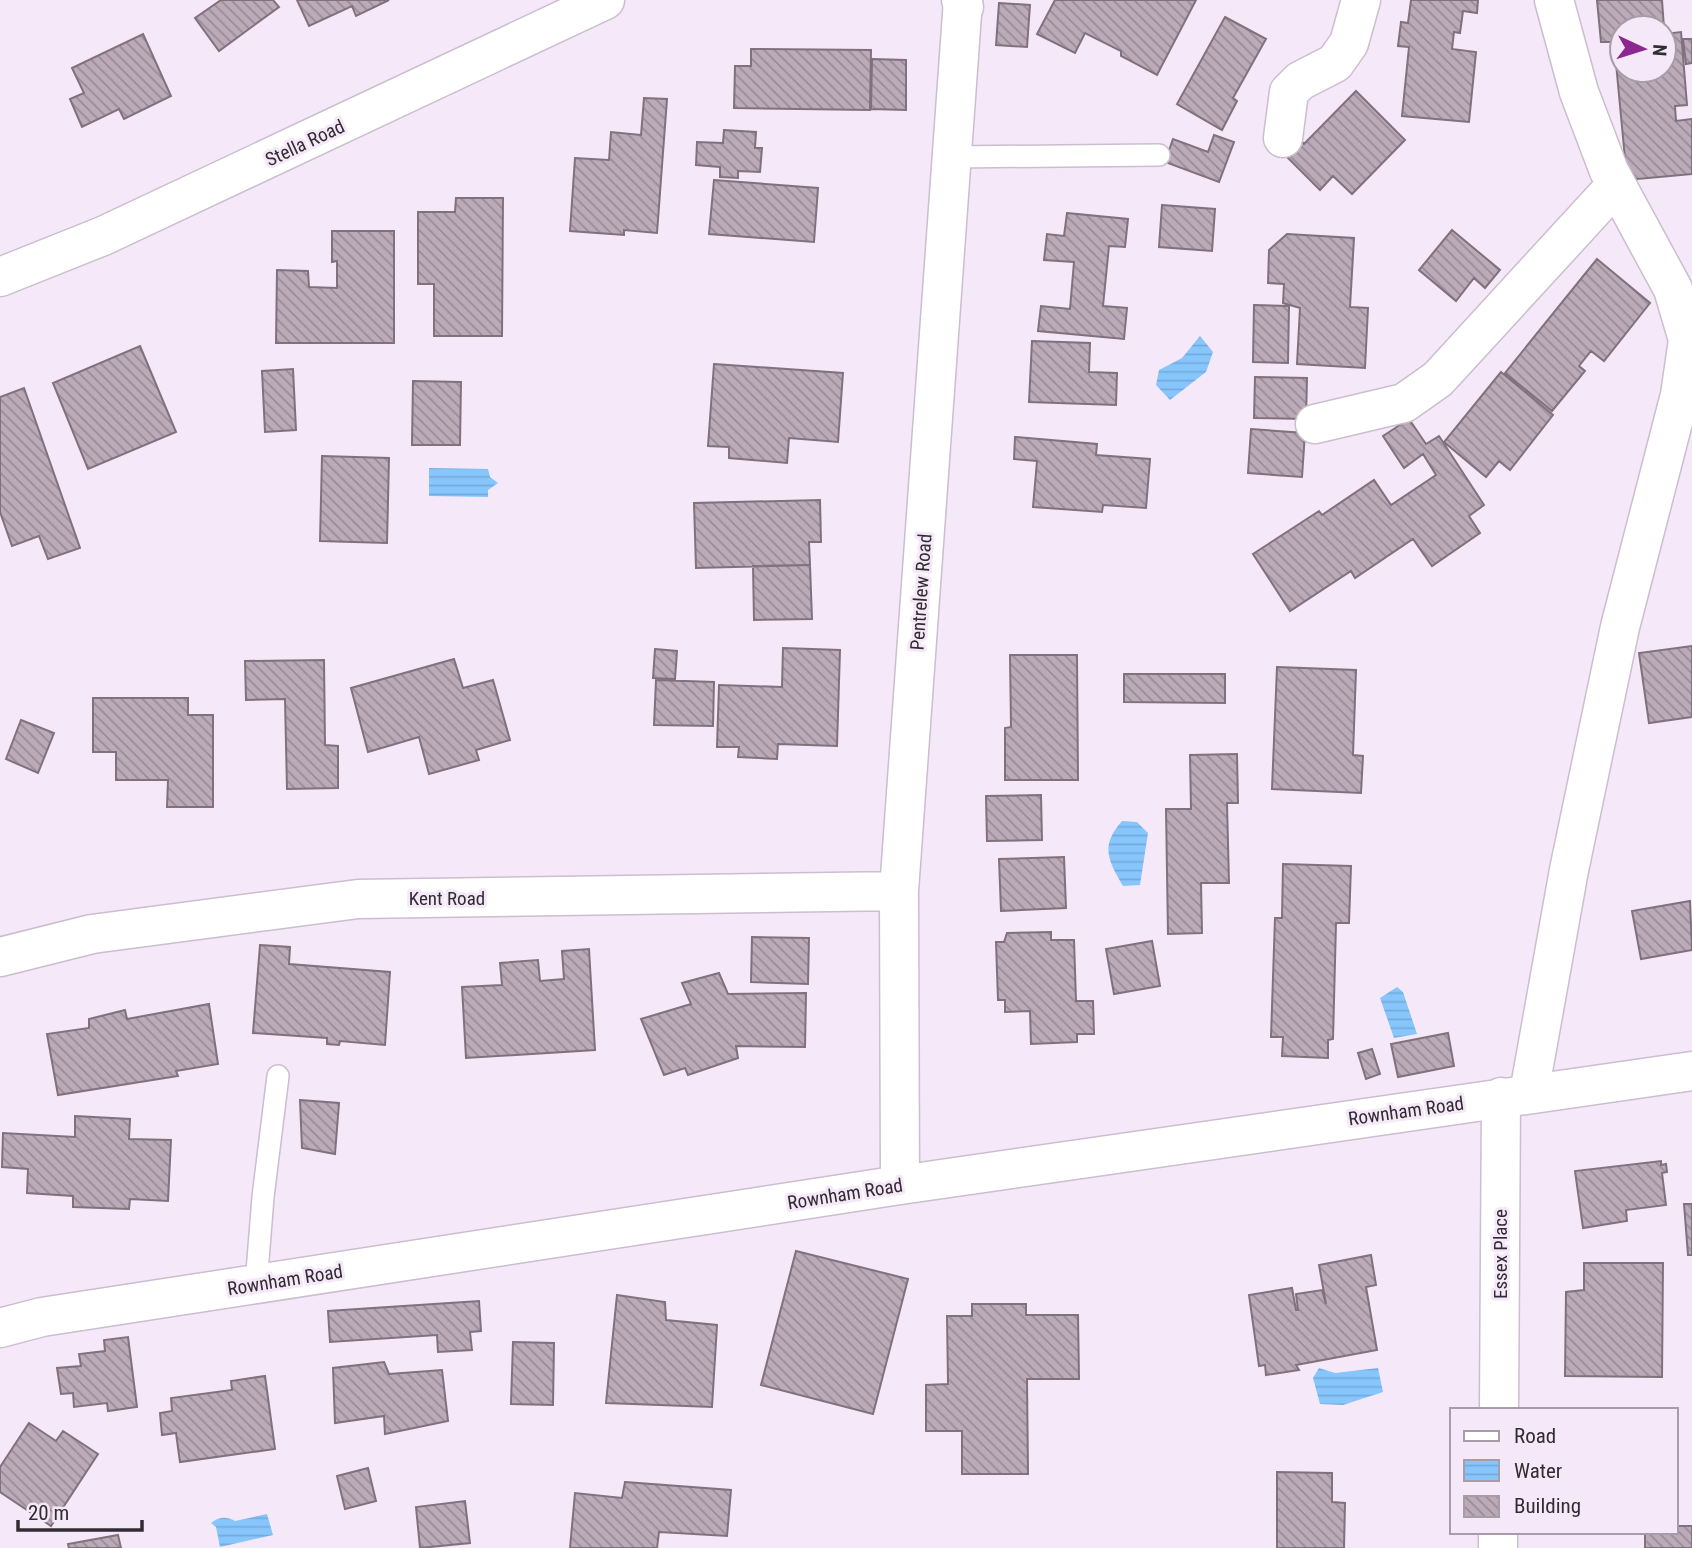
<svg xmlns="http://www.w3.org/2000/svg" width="1692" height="1548" font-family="'Roboto Condensed',sans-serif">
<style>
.water{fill:url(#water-rules)}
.building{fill:url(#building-back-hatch);stroke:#81717d;stroke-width:2}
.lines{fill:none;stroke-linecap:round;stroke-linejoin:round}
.lane-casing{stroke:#cbbece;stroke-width:24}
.street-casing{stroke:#cbbece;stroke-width:41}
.secondary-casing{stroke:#cbbece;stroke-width:41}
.lane{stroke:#fff;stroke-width:21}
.street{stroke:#fff;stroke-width:38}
.secondary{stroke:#fff;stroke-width:38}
.labels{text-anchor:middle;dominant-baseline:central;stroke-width:6;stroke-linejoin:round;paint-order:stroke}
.street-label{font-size:19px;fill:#312c32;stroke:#f5e8f8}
</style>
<defs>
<pattern id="water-rules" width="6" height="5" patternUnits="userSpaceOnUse" patternTransform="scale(1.75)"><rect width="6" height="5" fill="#87c6fd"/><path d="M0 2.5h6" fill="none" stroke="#75aad9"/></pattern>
<pattern id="building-back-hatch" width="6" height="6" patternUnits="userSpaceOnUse" patternTransform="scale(1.75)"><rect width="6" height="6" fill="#bbaab7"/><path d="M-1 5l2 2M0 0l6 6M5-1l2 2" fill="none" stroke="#998b95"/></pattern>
</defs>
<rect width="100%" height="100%" fill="#f5e8f8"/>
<path class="water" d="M1200,336L1213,352L1206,372L1170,400L1156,385L1159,370L1182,358Z
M429,468L488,469L490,477L498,483L488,490V497L429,496Z
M1122,821L1137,822L1148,833L1140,885L1123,886C1108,860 1100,846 1122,821Z
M1397,987L1403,992L1417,1034L1394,1038L1380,998Z
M1319,1368L1335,1373L1378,1368L1383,1392L1343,1405L1320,1404L1313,1378Z
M267,1514L273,1535L220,1547L216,1527L211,1523C219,1517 226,1516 235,1521Z"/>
<path class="building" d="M221,0H273L279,7L219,51L195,18Z
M297,0H389L356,16L352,6L309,26Z
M1055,0H1196L1157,75L1121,56V51L1085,33L1075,53L1037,34Z
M1411,0H1478L1477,13L1463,11L1460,33L1454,32L1452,49L1476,52L1469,122L1402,116L1409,47L1398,46L1401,22L1408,23Z
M1597,0H1662L1664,28H1622V70H1664V28V34L1681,32L1687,105L1675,106L1676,121L1692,119V174L1627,180L1614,42H1601Z
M999,3L1030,5L1027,47L996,45Z
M1225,17L1266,39L1233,98L1237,101L1222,130L1177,104Z
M143,34L171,96L124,119L119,109L82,127L70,99L84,93L72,68Z
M1683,39H1692V63L1686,64Z
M751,49L871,50L870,110L734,108L735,66H751Z
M872,59L906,60V110L871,109Z
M1356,91L1405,140L1352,194L1333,176L1320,190L1282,152L1297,136L1304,144Z
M644,98L667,99L657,233L624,230V235L570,231L575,158L609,160L611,132L641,135Z
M724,130L756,132L755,148H762L760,172L738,171V178L720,177V167L696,165L697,142L723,143Z
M1214,135L1234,142L1219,182L1165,162L1173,139L1208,152Z
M714,180L818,188L814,242L709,234Z
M456,198H503L502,336H434V284H418V212H455Z
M1162,205L1215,209L1212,251L1159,247Z
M1067,213L1128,219L1125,247L1109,246L1103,306L1127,308L1124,339L1038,331L1041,306L1070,309L1074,262L1044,260L1047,234L1064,236Z
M1452,230L1500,270L1485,288L1474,278L1456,301L1419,270Z
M332,231H394V343H276L277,270L308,271L309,287L337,288V261L332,262Z
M1287,234L1354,238L1350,307L1368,308L1365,368L1297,364L1300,308L1283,303L1284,284L1268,283L1269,250Z
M1597,259L1650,303L1604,361L1591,351L1579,366L1585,371L1552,411L1505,373Z
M1254,305L1289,306L1288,363L1253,362Z
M1032,341L1090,343L1089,372L1117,373L1116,405L1029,402Z
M140,346L176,432L88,469L53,383Z
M714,364L843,373L838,442L789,438L787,463L729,458V447L708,446Z
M293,369L296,430L265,432L262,371Z
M1501,372L1553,415L1510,470L1499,461L1486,477L1444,442Z
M1255,377L1307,378L1306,419L1254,418Z
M413,381L461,382L460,445H412Z
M24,388L80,548L48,559L39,536L12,546L0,512V397Z
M1409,419L1426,444L1439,436L1484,505L1469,516L1480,533L1432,566L1413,539L1355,578L1351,571L1290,611L1253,554L1319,511L1322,515L1374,480L1391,505L1436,475L1423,454L1404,468L1383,436Z
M1251,429L1305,433L1302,477L1248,473Z
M1015,437L1097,444L1096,455L1150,459L1146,508L1103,505L1102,512L1033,507L1037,461L1014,459Z
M322,456L389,458L387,543L320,541Z
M820,500L821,542H809L810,565L696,568L694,503Z
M810,565L812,619L754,620L753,566Z
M1692,646V717L1649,723L1639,653Z
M783,648L840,650L837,746L778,744L777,759L738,757L739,747H717L719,685L782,687Z
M655,649L677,651L675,679L653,678Z
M1010,655H1077L1078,780H1005V728L1011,727Z
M454,659L463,688L493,680L510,740L476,750L479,760L429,774L419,737L368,752L351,688Z
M324,660L325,745L338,746V788L287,789L285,699L246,700L245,661Z
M1277,667L1356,670L1353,755L1363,756L1361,793L1272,789Z
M1124,674H1225V703L1124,702Z
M656,680L714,682L713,726L654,725Z
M93,698H188V715H213V807H167L168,780H116V752H93Z
M21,720L54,733L38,773L6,759Z
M1237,754L1238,803H1227L1229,883H1201L1202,933L1168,934L1166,809H1191L1190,755Z
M1041,795L1042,840L987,841L986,796Z
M1064,857L1066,908L1001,911L999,859Z
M1283,864L1351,866L1349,923H1336L1333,1039L1328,1040V1058L1282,1056L1283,1037H1271L1275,918H1282Z
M1690,901L1692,950L1641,959L1632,911Z
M1051,932V940H1074L1076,1001H1093L1094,1034H1077V1042L1031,1044L1030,1011L1005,1012V1000H998L996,942H1004L1007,933Z
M752,937L809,938L808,984L751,982Z
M1152,941L1160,986L1114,994L1106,949Z
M260,945L290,947L289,964L390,972L385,1045L340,1041L339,1045L327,1044V1038L253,1033Z
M589,949L595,1050L466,1058L462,987L502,985L500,963L538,960L540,981L564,979L562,951Z
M719,973L728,994L806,993L805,1047L736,1046L738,1058L688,1075L685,1068L664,1075L641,1019L691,1004L682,983Z
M209,1004L218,1064L176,1071L178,1076L58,1095L47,1034L89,1028V1019L125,1010L127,1019Z
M1448,1033L1454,1066L1398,1077L1391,1044Z
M1372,1049L1380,1074L1366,1079L1358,1053Z
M300,1100L339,1103L335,1154L302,1148Z
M75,1116L130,1119L129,1139L171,1140L168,1201L130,1199L129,1209L73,1207V1196L27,1193L28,1169L2,1167L3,1133L75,1137Z
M1661,1161V1165L1666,1164L1667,1172L1662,1173L1666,1205L1626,1210L1627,1221L1583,1228L1575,1171Z
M1684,1204H1692V1255H1688Z
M796,1251L908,1279L873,1414L761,1385Z
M1371,1255L1376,1285L1366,1287L1377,1350L1296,1365L1299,1370L1266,1375L1265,1365L1259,1366L1249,1295L1292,1288L1296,1310H1298L1296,1294L1322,1290L1326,1304L1319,1265Z
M1584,1263H1663L1662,1377L1565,1376L1566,1292L1584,1290Z
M617,1295L665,1302L666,1320L717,1325L712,1407L606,1403Z
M479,1301L481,1331L470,1332L472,1350L438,1352L437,1335L330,1342L328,1311Z
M972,1304H1026V1315H1078L1079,1379H1027L1028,1474H962V1431H926V1385L948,1384L947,1316H972Z
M128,1337L137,1407L108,1411L107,1403L74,1407L73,1393L61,1394L57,1368L81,1366L79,1354L105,1351L104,1340Z
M513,1342L554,1343L553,1405L511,1404Z
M384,1362L389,1374L442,1370L448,1421L385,1434L384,1416L335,1423L333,1368Z
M265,1376L275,1449L180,1462L176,1433L162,1435L160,1413L172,1411L171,1398L232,1390L231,1381Z
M29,1423L56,1441L63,1431L98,1454L51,1526L0,1492V1467Z
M368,1468L376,1501L345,1509L337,1476Z
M1277,1472L1332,1473V1502L1345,1503L1344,1548H1277Z
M625,1482L731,1490L727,1536L659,1532L657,1548H570L575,1493L622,1498Z
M465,1501L470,1543L420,1548L416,1507Z
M1676,1526H1692V1548H1645V1532H1676Z
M118,1535L121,1548H69L68,1544Z"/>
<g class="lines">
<g class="lane-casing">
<path id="lane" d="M953,157L1159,155
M256,1285L263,1197L278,1076"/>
</g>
<g class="street-casing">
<path id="street" d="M1283,138L1289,92L1300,81L1335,63L1349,43L1361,0
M1315,424L1404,403L1438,379L1616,185
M0,957L92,934L358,899L899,891
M1529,1093L1569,870L1620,627L1680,395L1688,340L1673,289L1609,171L1579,92L1554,0
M900,1185L899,891L963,0
M0,1328L42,1317L900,1185L1692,1071
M1499,1410L1501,1097
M1498,1548V1532"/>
</g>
<g class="secondary-casing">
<path id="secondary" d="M961,0L964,7
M0,277L103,236L605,0"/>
</g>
<use href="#lane" class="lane"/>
<use href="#street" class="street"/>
<use href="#secondary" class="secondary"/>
</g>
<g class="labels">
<g class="street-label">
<text transform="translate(305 143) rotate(-25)">Stella Road</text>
<text transform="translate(921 592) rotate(-86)">Pentrelew Road</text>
<text x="447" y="898">Kent Road</text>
<text transform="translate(1406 1111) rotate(-8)">Rownham Road</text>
<text transform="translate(845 1194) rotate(-9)">Rownham Road</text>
<text transform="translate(1500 1254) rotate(-90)">Essex Place</text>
<text transform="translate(285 1280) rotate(-9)">Rownham Road</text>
</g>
</g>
<rect x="1450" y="1408" width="228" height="126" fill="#f5e8f8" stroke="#a79da9" stroke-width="2"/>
<rect x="1464" y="1431" width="35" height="10" fill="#ffffff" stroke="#a79da9" stroke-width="2"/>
<text x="1514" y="1443" font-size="21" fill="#312c32">Road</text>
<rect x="1464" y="1460" width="35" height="21" fill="url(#water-rules)" stroke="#a79da9" stroke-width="2"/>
<text x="1514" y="1478" font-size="21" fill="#312c32">Water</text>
<rect x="1464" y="1496" width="35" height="21" fill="url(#building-back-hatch)" stroke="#a79da9" stroke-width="2"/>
<text x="1514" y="1513" font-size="21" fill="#312c32">Building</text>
<g transform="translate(1643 49) rotate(94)"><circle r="33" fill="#f5e8f8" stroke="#a79da9" stroke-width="2"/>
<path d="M0-5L12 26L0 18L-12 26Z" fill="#8b278e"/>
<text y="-10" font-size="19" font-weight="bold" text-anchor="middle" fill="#312c32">N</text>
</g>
<path d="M18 1520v10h124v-10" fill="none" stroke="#312c32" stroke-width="3.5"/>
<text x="28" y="1520" font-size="21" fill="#312c32" stroke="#f5e8f8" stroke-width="5" paint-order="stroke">20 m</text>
</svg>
